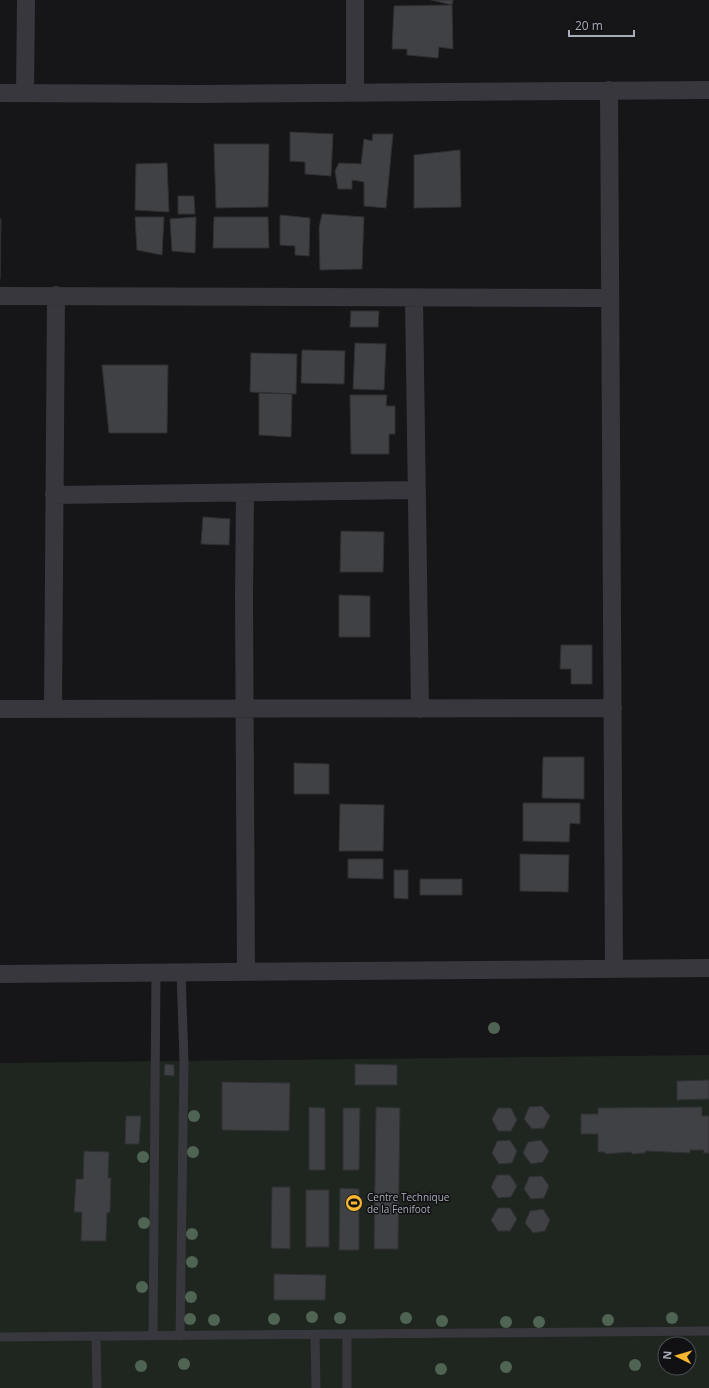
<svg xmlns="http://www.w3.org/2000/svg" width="709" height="1388" font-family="'Open Sans',sans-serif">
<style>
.green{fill:#1e261f;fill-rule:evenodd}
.building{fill:#404145;stroke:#303034}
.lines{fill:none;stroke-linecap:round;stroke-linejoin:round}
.lane{stroke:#37373d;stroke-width:9}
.street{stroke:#37373d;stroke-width:18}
.tree{fill:#4f6452}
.labels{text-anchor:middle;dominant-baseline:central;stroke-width:3;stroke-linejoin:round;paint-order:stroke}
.poi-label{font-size:10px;fill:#a7acb8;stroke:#111113;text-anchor:start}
</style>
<rect width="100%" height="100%" fill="#161618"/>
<path class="green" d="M709,1055V1388H0V1063ZM665,1344H689V1368H665Z"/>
<path class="building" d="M431,0H453L452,5Z
M452,5L453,49L439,47L438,58L407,55V49H392L394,6Z
M290,132L333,134L331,176L305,174V162L290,161Z
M373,134H393L386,208L364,206V182L352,180V189H338L335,171L339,163L361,164L364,139L372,141Z
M214,144H269L268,207L216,208Z
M460,150L461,207L414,208V155Z
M167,163L169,212L135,210L136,164Z
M178,196H194L195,214H178Z
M322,214L364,217L362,269L320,270L319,228Z
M280,215L310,218L309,256L295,255V246L280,245Z
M135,217H164L162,255L137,250Z
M196,217L195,253L172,251L170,219Z
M214,217H268L269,248H213Z
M0,219H1L0,279Z
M351,311H379L378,327H350Z
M355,343L386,344L384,390L353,389Z
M302,350L345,351L344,384L301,383Z
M251,353L297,354L296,394L250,392Z
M102,365H168L167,433H109Z
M259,393L292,394L291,437L259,435Z
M350,395H387L386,406H395V434H389V454H351Z
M203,517L230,519L229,545L201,544Z
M341,531L384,532L383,572H340Z
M339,595L370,596V637H339Z
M561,645H592V684H571V669H560Z
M543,757H584V799L542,798Z
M294,763L329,764V794H294Z
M523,803H580V824L570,823L569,842L523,841Z
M340,804L384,805L383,851H339Z
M520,854L569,855L568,892L520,891Z
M348,859H383V879L348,878Z
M394,870H408V899L394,898Z
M420,879H462V895H420Z
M165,1064L174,1065V1076L164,1075Z
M355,1064L397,1065V1085H355Z
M709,1080V1099L677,1100V1081Z
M222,1082L290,1083L289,1131L222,1130Z
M542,1106L550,1116L544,1128L532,1129L524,1119L529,1107Z
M309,1107L325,1108V1170H309Z
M376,1107L400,1108L398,1249H374Z
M702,1107V1116H709V1153H703L704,1150H690V1153L646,1151L645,1153L632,1154L631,1152L605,1154V1152H598V1134H581V1114H598V1108Z
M343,1108H360L359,1170H343Z
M498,1108H511L517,1120L511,1131H498L492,1119Z
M126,1116H141L139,1144H125Z
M510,1140L517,1151L512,1163L499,1164L492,1153L497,1141Z
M541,1140L549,1151L543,1162L531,1164L523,1153L528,1142Z
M84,1151L109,1152L108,1178H111L110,1212L107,1213L106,1241H81L82,1212H74L76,1179H83Z
M497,1175H510L517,1186L511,1197L498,1198L491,1187Z
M542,1176L549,1186L544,1198L531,1199L524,1189L529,1177Z
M272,1187H290V1249L271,1248Z
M340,1188L359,1189V1250H339Z
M306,1190H329V1247H306Z
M498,1208H510L517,1219L510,1231H498L491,1220Z
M543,1209L550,1220L545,1231L533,1233L525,1223L530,1211Z
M274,1274L326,1275L325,1300H274Z"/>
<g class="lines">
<path class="lane" d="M315,1335L316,1388
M347,1335V1388
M96,1336L97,1388
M153,1336L156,973
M180,1336L184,1061L181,972
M0,1337L709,1331"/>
<path class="street" d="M609,90L614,969
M355,92V0
M0,93L198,94L709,90
M25,93L26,0
M0,296L610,298
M414,298L420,709
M245,493L244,598L246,972
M54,495L416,490
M0,709L613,708
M53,709L56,295
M0,974L709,968"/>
</g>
<g class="tree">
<circle cx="494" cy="1028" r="6"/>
<circle cx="194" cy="1116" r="6"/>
<circle cx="193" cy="1152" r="6"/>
<circle cx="143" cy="1157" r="6"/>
<circle cx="144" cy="1223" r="6"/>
<circle cx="192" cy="1234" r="6"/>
<circle cx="192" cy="1262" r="6"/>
<circle cx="142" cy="1287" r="6"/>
<circle cx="191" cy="1297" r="6"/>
<circle cx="312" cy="1317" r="6"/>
<circle cx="340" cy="1318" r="6"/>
<circle cx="406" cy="1318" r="6"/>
<circle cx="672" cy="1318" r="6"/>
<circle cx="190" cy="1319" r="6"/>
<circle cx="274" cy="1319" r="6"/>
<circle cx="214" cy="1320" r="6"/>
<circle cx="608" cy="1320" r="6"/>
<circle cx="442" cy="1321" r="6"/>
<circle cx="506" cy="1322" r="6"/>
<circle cx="539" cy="1322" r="6"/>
<circle cx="184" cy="1364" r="6"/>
<circle cx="635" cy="1365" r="6"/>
<circle cx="141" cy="1366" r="6"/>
<circle cx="506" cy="1367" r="6"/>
<circle cx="441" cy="1369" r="6"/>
</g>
<defs>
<g id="stadium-disc" transform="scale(0.9)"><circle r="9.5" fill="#f6b62f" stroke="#111113"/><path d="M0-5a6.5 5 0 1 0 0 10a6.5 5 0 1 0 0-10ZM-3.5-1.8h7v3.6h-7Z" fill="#111"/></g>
</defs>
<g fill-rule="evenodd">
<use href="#stadium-disc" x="354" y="1203"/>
</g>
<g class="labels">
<g class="poi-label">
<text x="367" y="1197">Centre Technique<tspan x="367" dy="12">de la Fenifoot</tspan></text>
</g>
</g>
<g transform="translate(677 1356) rotate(275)"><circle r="19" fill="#111113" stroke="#4d4f55"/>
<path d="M0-3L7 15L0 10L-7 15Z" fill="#f6b62f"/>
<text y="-6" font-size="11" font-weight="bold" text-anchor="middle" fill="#a7acb8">N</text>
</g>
<path d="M569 30v6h65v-6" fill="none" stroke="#a7acb8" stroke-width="2"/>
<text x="575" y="30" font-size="12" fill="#a7acb8" stroke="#111113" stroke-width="3" paint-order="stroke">20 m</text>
</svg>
